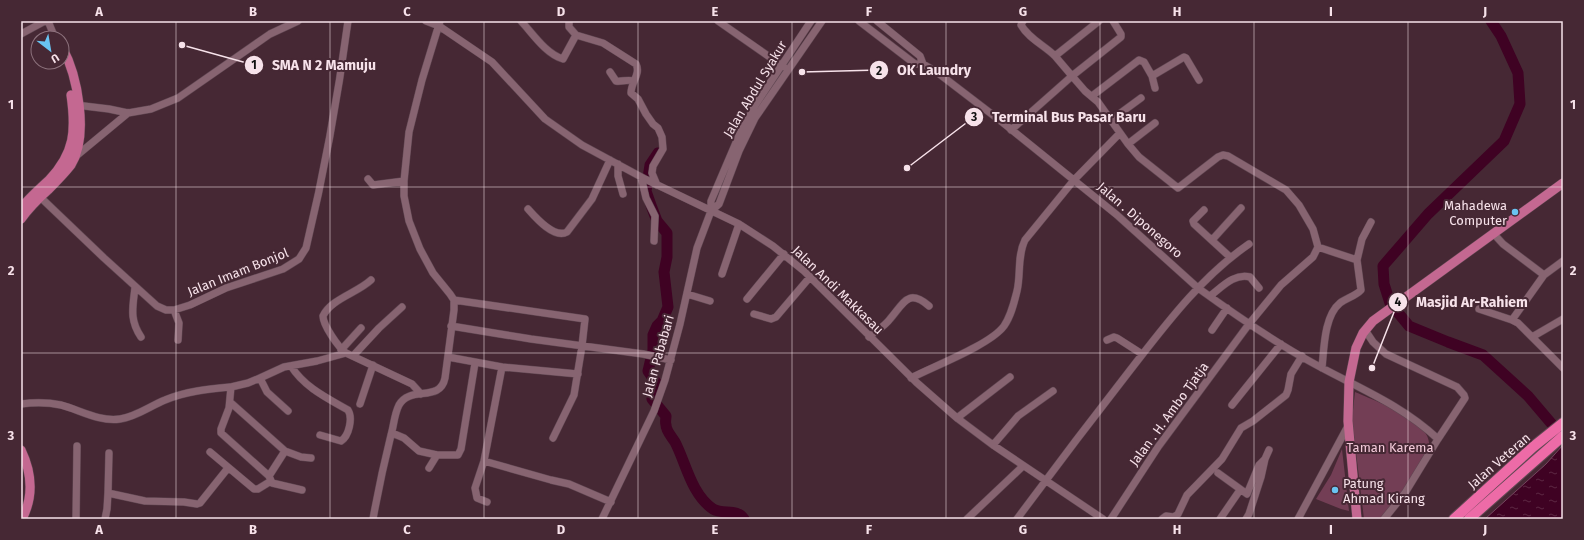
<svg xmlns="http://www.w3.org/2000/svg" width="1584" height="540" font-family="'Fira Sans',sans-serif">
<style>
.park{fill:#733e55}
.water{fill:url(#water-ripples);stroke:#76455f}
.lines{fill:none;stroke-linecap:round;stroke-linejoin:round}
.river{stroke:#3f0223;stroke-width:11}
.minor-casing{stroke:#604752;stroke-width:8}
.major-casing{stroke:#604752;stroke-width:10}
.highway-casing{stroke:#604752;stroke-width:12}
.minor{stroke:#876471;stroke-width:7}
.major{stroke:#c46891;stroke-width:9}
.highway{stroke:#ed6ba7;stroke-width:10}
.grid{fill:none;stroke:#f7e2ea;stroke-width:1;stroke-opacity:0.55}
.poi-dot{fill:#69c4f1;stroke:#462834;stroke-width:1.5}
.labels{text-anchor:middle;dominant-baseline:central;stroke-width:4;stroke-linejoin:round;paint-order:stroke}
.street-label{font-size:13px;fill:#f7e2ea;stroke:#462834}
.poi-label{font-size:13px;fill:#f7e2ea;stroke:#462834;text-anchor:end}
.park-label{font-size:13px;fill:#f3cad9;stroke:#462834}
.leader{fill:none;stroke:#f7e2ea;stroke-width:1.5}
.callout-dot{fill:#f7e2ea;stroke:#462834;stroke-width:1.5}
.mark-label{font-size:12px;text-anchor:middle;font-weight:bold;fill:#111}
.callout-label{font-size:14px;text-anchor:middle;font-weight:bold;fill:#f7e2ea;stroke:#462834;stroke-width:4;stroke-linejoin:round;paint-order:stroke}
.neatline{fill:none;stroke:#f7e2ea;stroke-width:1.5}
.grid-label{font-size:13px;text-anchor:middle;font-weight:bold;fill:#f7e2ea}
</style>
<defs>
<pattern id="water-ripples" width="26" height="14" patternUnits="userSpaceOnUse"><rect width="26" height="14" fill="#3f0223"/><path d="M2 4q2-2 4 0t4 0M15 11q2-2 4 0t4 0" fill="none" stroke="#5c2743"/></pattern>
</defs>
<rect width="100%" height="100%" fill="#462834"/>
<path class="park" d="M1355,392C1373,400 1432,421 1429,445C1427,463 1393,504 1381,519H1364L1352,419Z
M1342,449L1349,511L1341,509L1316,499L1331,475Z"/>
<path class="water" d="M1563,445V519H1485L1546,464Z"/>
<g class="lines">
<path class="river" d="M1491,21L1501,36L1518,73L1520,104L1504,141L1428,214L1383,266L1384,284L1390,303L1409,326L1448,342L1483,355L1528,396L1562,436
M658,153L650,165L646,191L652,208L657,221L667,233V257L664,272L668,307L662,321L657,326L653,335V350L648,371L657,384L652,399L666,416C666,419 665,422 666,425C666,431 672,437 675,442C686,463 691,494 713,509C723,515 737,508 744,519"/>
<g class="minor-casing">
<path id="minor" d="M48,21L55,38
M426,21L439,26L492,62L545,119L582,145L645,179L739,224L773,246L804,271L916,382L957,418L993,445L1103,519
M521,21C533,34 546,54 563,59L576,35
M569,21V27L576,35L603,43L636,64C641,74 631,82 631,93L638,99L646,114L653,124L658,128L662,137L663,149L653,166L652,173L657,185
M718,21L784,67
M859,21L915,64H923
M877,21L920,56L923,64
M1023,21L1021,25C1029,39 1044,45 1055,56L1099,21
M21,34L45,21
M1055,56L1072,76L1121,37V34L1113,21
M923,64L938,73L1002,122L1117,215L1198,288C1234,314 1271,340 1311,362C1354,386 1401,404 1438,439L1405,493L1384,519
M610,72L616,81C622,82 627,79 634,81
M1152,76L1184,57L1186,58L1199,80
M1092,96L1139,60L1144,62L1152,76L1155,88
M76,105L109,109L128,113L151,109L178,98L270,34L298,21
M1111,120L1141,98
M1011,130L1072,76L1085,91L1098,102L1128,144L1155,123
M1128,144L1139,157L1178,188L1218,157L1223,155L1228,156L1286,190L1299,205L1313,229L1318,247
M75,157L128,113
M618,164V176L623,194
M641,177L646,198L655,216L654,241
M368,179L373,185L404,181
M37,194L104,258L157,306L166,310H174L190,305L226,288L283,269L299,259L306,248C324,174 338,97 348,21
M528,209C536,218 554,239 567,232L592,199L610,160
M1204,210L1193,221L1194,224L1230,257
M711,211L719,204L739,151L755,118L822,21
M1493,233L1503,244L1544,275
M1212,240L1241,208
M722,274L739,224
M135,287C133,307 129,319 141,337
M687,294L710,301
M1210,296C1222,287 1234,273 1250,277L1259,288
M747,299L784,254
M454,300L585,319L582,346L574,395L553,438
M1479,309L1512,320L1518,323L1563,368
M174,310L179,323L178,340
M754,314L771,319L776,317L810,277
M1512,320L1544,275L1563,261
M451,326L531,339L643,354L671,360
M1212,330L1227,308
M1365,330L1373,342L1386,354L1457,387L1464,395L1465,398L1438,439
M869,337C876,331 885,326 890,319C904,303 908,288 929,306
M1532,337L1563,319
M1107,340L1114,337L1117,338L1142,354
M341,350L361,328
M346,353C338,347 323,325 323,316C331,299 357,293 371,280
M353,356L379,328L402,307
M448,357L502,367
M291,366C304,387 327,398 348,410C353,418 349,436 341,441L320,435
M1322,368C1324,349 1324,316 1340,303C1346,298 1356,296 1361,290L1357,260L1362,239L1371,222
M260,378L284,367L317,361L346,353L412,384L421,394
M911,378C934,366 990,345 1004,326C1011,316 1014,303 1017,291C1021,275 1017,256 1025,240L1074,180L1120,133
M231,387L248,383L260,378L267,392L288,411
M230,402L285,451L269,476
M21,404C35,402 47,402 61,405C80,410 99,422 120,419C136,417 150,406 165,400C186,391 209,389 231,387L229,408L221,429V433L269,476L272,483L302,490
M360,404L373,365
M1232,405L1281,344
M957,418L1010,377
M392,433L404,438L419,451L437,455H458L461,449L475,363
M993,445L1018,416L1053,391
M285,451L301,457L311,458
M210,452L254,489H258L271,481
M484,461L551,480L569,484L611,502
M429,468L437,455
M1218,473L1247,494L1259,465L1265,459L1269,450
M108,493L109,453
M487,502L477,498L475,488L484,461L502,367L578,374
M76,519L77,446
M105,519L107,509L108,493L145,501L184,502L197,504L200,503L228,468
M373,519C378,491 384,463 391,435C394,425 394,415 399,405C410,385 440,403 445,378L454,310V300L450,294L433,273L420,249L409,221L404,196V181L409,132L422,80L440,21
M602,519L654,411L665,380L680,324L697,248L711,211V201L740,133L754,107L811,21
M967,519L1023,466
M1017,519C1054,469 1092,419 1131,369C1166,324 1201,277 1249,244
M1111,519L1158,447L1249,324L1281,285L1313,257L1318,247L1357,260
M1162,519L1166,516L1174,517L1178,514L1187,495L1222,459L1241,428L1253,421L1286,395L1288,390L1291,374L1302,356
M1220,519L1240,490
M1246,519L1249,514L1261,477L1265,459
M1298,519L1348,426"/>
</g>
<g class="major-casing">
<path id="major" d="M21,208C29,198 39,189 49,180C75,153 76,130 71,95
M21,219C29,208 38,199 48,190C56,182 64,174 71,165C89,136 78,76 62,47
M21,450C32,473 34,496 22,519
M1357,519L1348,421L1349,382L1356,348L1363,333L1373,321L1563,183"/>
</g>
<g class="highway-casing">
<path id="highway" d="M1454,519L1533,447L1563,423
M1469,519L1563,436"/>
</g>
<use href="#minor" class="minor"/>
<use href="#major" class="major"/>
<use href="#highway" class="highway"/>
</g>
<path class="grid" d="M176,21V519M330,21V519M484,21V519M638,21V519M792,21V519M946,21V519M1100,21V519M1254,21V519M1408,21V519M21,187H1563M21,353H1563"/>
<g class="poi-dot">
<circle cx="1515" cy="212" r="4"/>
<circle cx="1335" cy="490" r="4"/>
</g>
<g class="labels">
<g class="street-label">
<text transform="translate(755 89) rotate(-59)">Jalan Abdul Syakur</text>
<text transform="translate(1140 220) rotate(41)">Jalan . Diponegoro</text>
<text transform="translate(238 272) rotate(-22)">Jalan Imam Bonjol</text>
<text transform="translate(838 290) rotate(44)">Jalan Andi Makkasau</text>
<text transform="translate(658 356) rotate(-74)">Jalan Pababari</text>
<text transform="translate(1169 414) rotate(-54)">Jalan . H. Ambo Tjatja</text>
<text transform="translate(1499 461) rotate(-41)">Jalan Veteran</text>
</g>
<g class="poi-label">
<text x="1507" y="205">Mahadewa<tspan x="1507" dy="15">Computer</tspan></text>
<text x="1343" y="483" text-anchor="start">Patung<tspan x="1343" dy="15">Ahmad Kirang</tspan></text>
</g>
<g class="park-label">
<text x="1390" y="447">Taman Karema</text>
</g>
</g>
<path class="leader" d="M182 45L254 65M802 72L879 70M907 168L974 117M1372 368L1398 302"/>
<g class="callout-dot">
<circle cx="182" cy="45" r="4"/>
<circle cx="802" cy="72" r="4"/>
<circle cx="907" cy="168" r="4"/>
<circle cx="1372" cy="368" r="4"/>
<circle cx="254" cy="65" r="10"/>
<circle cx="879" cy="70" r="10"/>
<circle cx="974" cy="117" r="10"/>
<circle cx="1398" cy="302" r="10"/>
</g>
<g class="mark-label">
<text x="254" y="69">1</text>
<text x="879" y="75">2</text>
<text x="974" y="121">3</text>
<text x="1398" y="306">4</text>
</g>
<g class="callout-label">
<text x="324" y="70">SMA N 2 Mamuju</text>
<text x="934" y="75">OK Laundry</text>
<text x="1069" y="122">Terminal Bus Pasar Baru</text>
<text x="1472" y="307">Masjid Ar-Rahiem</text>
</g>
<rect width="1584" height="540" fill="none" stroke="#462834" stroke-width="44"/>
<g transform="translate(50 50) rotate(149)"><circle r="19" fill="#462834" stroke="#8d727d"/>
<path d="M0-3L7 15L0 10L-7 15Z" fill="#69c4f1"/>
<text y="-6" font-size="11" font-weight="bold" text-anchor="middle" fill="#f7e2ea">U</text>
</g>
<rect x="22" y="22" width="1540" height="496" class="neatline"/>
<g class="grid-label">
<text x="99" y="16">A</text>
<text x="253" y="16">B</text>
<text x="407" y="16">C</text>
<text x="561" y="16">D</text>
<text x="715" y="16">E</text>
<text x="869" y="16">F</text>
<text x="1023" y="16">G</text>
<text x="1177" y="16">H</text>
<text x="1331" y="16">I</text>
<text x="1485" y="16">J</text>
<text x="11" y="109">1</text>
<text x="1573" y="109">1</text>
<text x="11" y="275">2</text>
<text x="1573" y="275">2</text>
<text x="11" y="440">3</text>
<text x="1573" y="440">3</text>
<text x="99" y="534">A</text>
<text x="253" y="534">B</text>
<text x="407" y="534">C</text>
<text x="561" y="534">D</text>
<text x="715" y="534">E</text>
<text x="869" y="534">F</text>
<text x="1023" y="534">G</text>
<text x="1177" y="534">H</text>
<text x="1331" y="534">I</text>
<text x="1485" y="534">J</text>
</g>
</svg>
